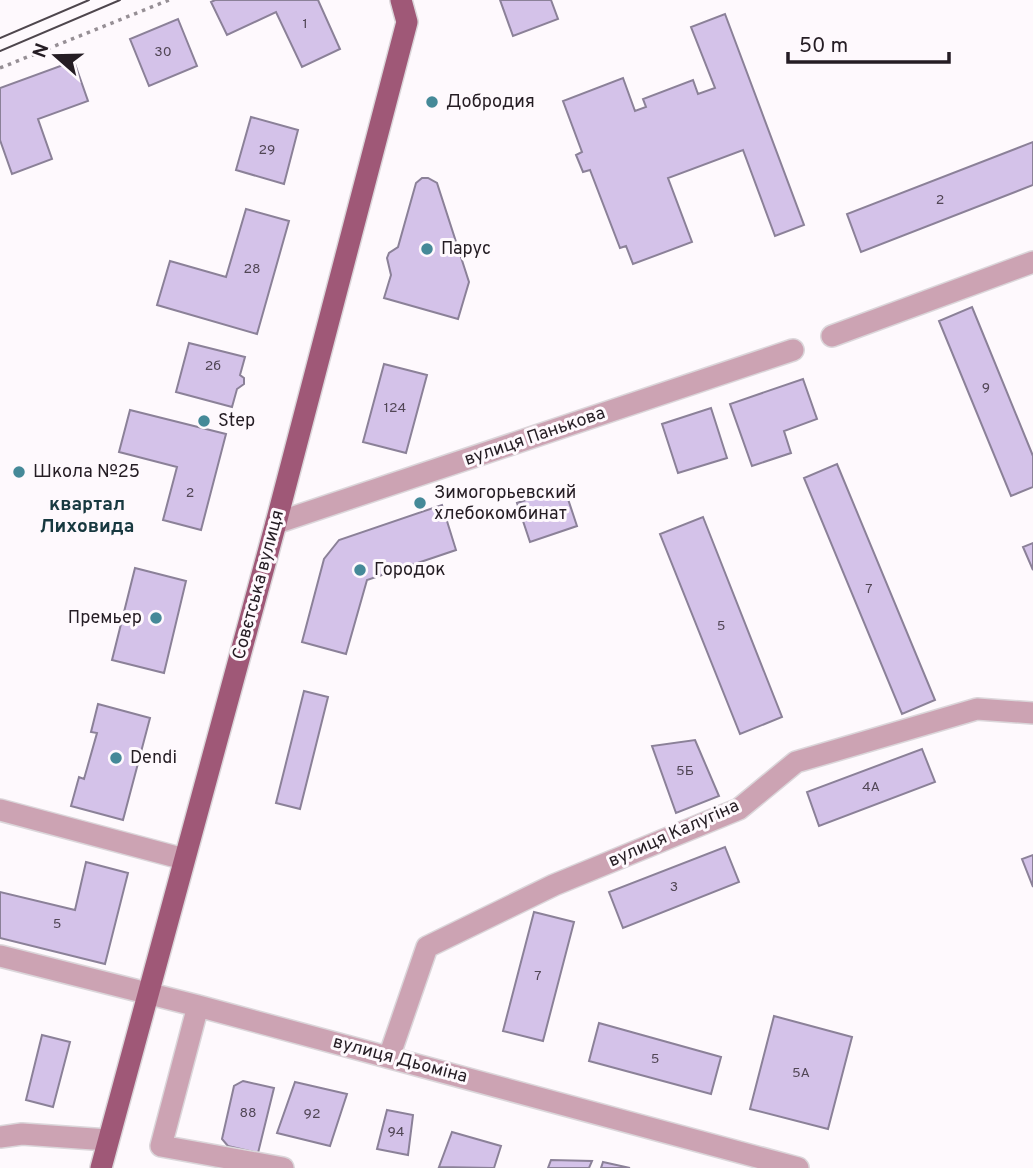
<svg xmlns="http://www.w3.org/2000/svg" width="1033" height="1168" font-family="Overpass,sans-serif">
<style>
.building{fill:#d4c2e9;stroke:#8b8198;stroke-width:2}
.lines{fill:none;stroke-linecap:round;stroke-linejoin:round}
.minor-casing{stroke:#dbd6da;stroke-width:24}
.major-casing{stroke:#dbd6da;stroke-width:24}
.path{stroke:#968f95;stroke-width:3.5;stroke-dasharray:3.5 5;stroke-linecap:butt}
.minor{stroke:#cca3b3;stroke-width:21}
.major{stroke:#9f5877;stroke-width:21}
.tram{stroke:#4e464d;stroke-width:2}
.poi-dot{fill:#458998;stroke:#fef9fd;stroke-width:2.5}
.labels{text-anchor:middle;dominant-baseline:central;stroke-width:6;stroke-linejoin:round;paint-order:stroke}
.number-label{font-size:14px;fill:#514655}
.poi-label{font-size:18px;fill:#251d24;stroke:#fef9fd;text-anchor:start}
.street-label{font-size:18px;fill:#251d24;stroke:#fef9fd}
.neighbourhood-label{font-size:19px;font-weight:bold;fill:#183940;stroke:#fef9fd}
</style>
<rect width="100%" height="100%" fill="#fef9fd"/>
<path class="building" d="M215,0H318L340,49L302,67L276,12L227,35L211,2Z
M500,0H551L558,19L513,36Z
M725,14L804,225L775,236L743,150L668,178L692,242L633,264L626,246L620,248L590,170L583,172L576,155L582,152L563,101L623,78L635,111L646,107L643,99L693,80L698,94L715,88L691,27Z
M178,19L197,66L149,86L130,39Z
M74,61L88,101L38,119L52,159L12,174L0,140V88Z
M251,117L298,130L284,184L236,170Z
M1033,142V185L861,252L847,214Z
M422,178H428L437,183L469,282L458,319L384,298L391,275L387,258L389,253L398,247L416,183Z
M246,209L289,221L257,334L157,305L170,261L226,277Z
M972,307L1033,456V487L1011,496L939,321Z
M189,343L245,357L240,375L244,378V384L237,389L232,407L176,392Z
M384,364L427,375L406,453L363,442Z
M803,379L817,419L784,431L791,453L752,466L730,404Z
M711,408L727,458L678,473L662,424Z
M130,410L226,434L201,530L163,520L177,467L119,452Z
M837,464L935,700L902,714L804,478Z
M564,487L577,526L530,542L517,503Z
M442,505L456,550L367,580L346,654L302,642L324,559L339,540Z
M703,517L782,717L740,734L660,534Z
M1033,543V570L1023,547Z
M135,568L186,581L164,673L112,660Z
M304,691L328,697L300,809L276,803Z
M98,704L150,718L123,820L71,806L79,777L84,779L97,733L91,732Z
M695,740L719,796L676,813L652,746Z
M922,749L935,782L819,826L807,792Z
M725,847L739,882L623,928L609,892Z
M1033,855V887L1022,859Z
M86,862L128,873L105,964L0,938V892L75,910Z
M534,912L574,922L543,1041L503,1031Z
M774,1016L852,1037L828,1129L750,1109Z
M599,1023L721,1057L711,1094L589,1061Z
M42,1035L70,1042L53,1107L26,1100Z
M243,1081L274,1088L258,1153L228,1146L222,1139L234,1086Z
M295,1082L347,1094L330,1146L277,1133Z
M387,1110L413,1115L408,1155L377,1149Z
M452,1132L501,1146L494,1168L439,1167Z
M551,1160L592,1161L589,1168H548Z
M603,1162L630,1168H601Z"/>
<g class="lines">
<g class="minor-casing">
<path id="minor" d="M832,336L1033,262
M276,523L793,350
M0,810L184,859
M0,956L198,1006L798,1168
M198,1006L161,1146L283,1168
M389,1057L427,947L554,885L739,809L796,762L977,709L1033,713
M0,1137L22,1134L108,1140"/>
</g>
<g class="major-casing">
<path id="major" d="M101,1168L276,523L407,22L401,0"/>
</g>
<path class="path" d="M0,68L169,0"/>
<use href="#minor" class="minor"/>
<use href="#major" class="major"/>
<path class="tram" d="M0,38L89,0
M0,51L120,0"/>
</g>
<g class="poi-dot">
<circle cx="432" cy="102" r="7"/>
<circle cx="427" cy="249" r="7"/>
<circle cx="204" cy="421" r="7"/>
<circle cx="19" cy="472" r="7"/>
<circle cx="420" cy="503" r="7"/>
<circle cx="360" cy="570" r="7"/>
<circle cx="156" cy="618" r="7"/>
<circle cx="116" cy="758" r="7"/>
</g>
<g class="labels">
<g class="number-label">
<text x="305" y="24">1</text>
<text x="163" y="52">30</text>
<text x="267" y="150">29</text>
<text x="940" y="200">2</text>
<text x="252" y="269">28</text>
<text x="213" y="366">2б</text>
<text x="986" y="388">9</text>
<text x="395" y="408">124</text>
<text x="190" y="493">2</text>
<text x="869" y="589">7</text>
<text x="721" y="626">5</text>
<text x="685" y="771">5Б</text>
<text x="871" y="787">4А</text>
<text x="674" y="887">3</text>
<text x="57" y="924">5</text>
<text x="538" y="976">7</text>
<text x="655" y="1059">5</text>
<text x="801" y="1073">5А</text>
<text x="248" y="1113">88</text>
<text x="312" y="1114">92</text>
<text x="396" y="1132">94</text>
</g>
<g class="poi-label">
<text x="446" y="102">Добродия</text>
<text x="441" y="249">Парус</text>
<text x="218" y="421">Step</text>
<text x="33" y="472">Школа №25</text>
<text x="434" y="493">Зимогорьевский<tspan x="434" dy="21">хлебокомбинат</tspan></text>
<text x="374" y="570">Городок</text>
<text x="142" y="618" text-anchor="end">Премьер</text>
<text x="130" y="758">Dendi</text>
</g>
<g class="street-label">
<text transform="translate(535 437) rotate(-19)">вулиця Панькова</text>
<text transform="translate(259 585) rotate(-75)">Совєтська вулиця</text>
<text transform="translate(674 834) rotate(-24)">вулиця Калугіна</text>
<text transform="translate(400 1060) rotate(15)">вулиця Дьоміна</text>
</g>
<g class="neighbourhood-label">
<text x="87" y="505">квартал<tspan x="87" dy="22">Лиховида</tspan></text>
</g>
</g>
<g transform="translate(56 56) rotate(290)" stroke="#fef9fd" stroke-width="5" paint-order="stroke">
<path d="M0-5L12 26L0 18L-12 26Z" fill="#251d24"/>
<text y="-10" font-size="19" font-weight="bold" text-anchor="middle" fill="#251d24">N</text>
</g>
<path d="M788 52v10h161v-10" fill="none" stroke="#251d24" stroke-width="3.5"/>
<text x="799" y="52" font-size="21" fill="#251d24" stroke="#fef9fd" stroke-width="5" paint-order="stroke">50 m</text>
</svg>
